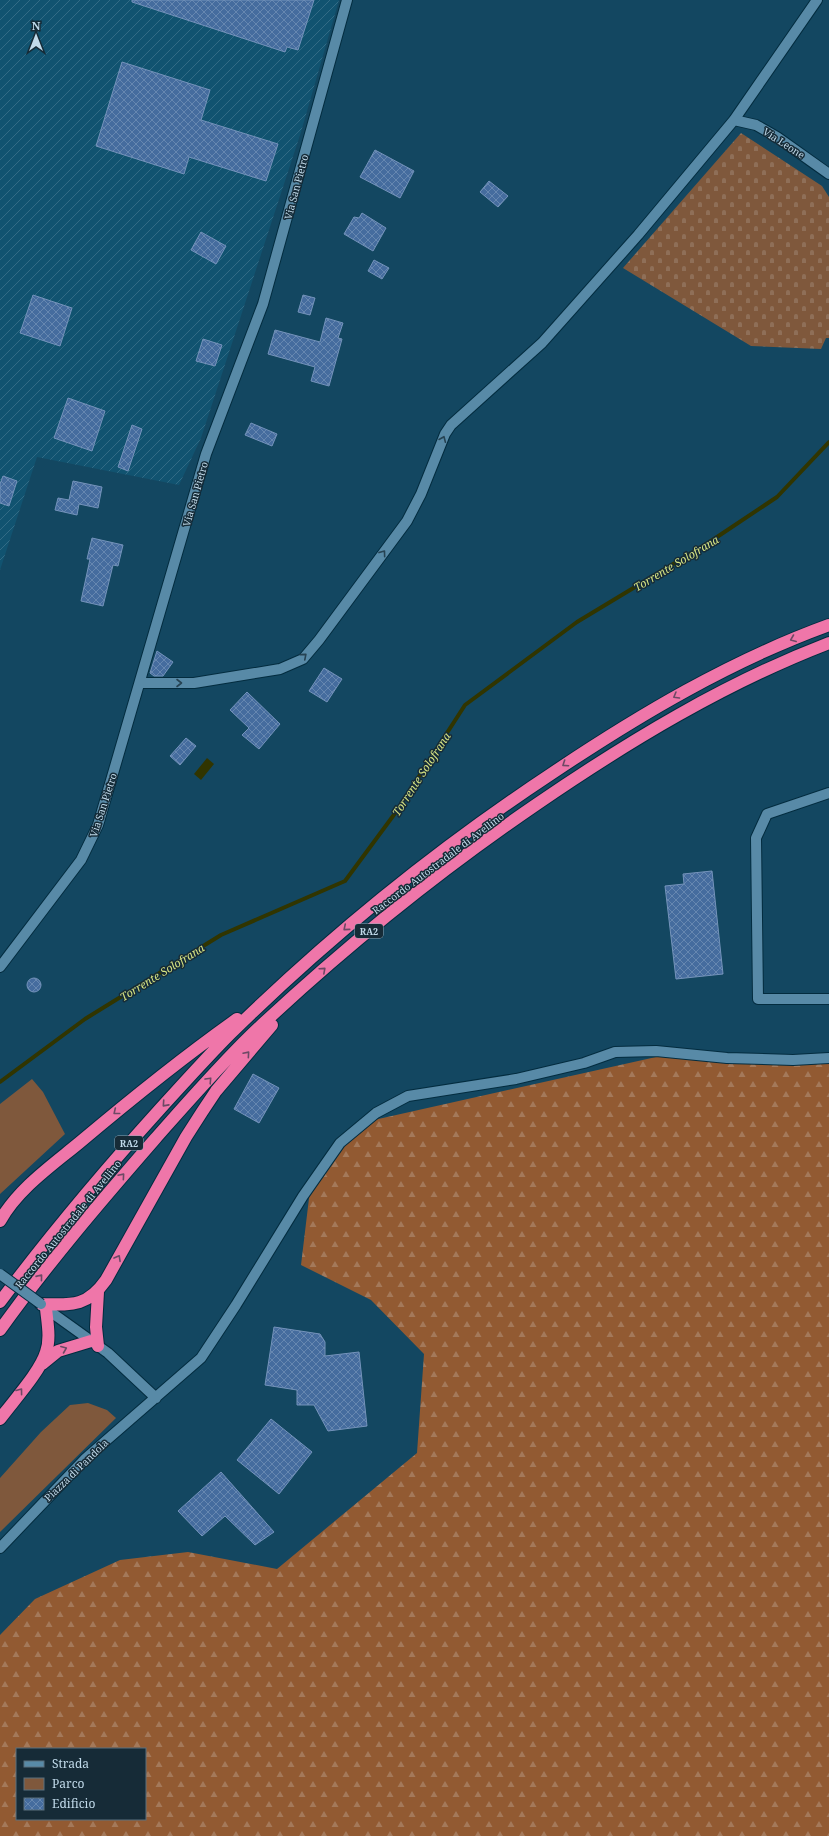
<svg xmlns="http://www.w3.org/2000/svg" width="829" height="1836" font-family="'Noto Serif',serif">
<style>
.industrial{fill:url(#industrial-furrows)}
.green{fill:#7f583c}
.forest{fill:url(#forest-firs);fill-rule:evenodd}
.cemetery{fill:url(#cemetery-stones)}
.water{fill:#313500}
.lines{fill:none;stroke-linecap:round;stroke-linejoin:round}
.stream{stroke:#313500;stroke-width:4}
.building{fill:url(#building-cross-hatch);stroke:#7493bb}
.minor-casing{stroke:#032c3f;stroke-width:12}
.highway-casing{stroke:#032c3f;stroke-width:14}
.minor{stroke:#588aa7;stroke-width:10}
.highway{stroke:#ef76a9;stroke-width:12}
.minor-bridge-casing{stroke:#032c3f;stroke-width:12;stroke-linecap:butt}
.minor-bridge{stroke:#588aa7;stroke-width:10}
.oneway{stroke:#264353}
.oneway2{stroke:#6d4965}
.labels{text-anchor:middle;dominant-baseline:central;stroke-width:3;stroke-linejoin:round;paint-order:stroke}
.shield{fill:#162b37;stroke:#8ea6b4;stroke-width:1}
.shield-label{font-size:9px;font-weight:bold;fill:#c1daea}
.street-label{font-size:10px;fill:#c1daea;stroke:#162b37}
.water-label{font-size:11px;font-style:italic;fill:#d6e383;stroke:#162b37}
</style>
<defs>
<pattern id="industrial-furrows" width="10" height="10" patternUnits="userSpaceOnUse"><rect width="10" height="10" fill="#115370"/><path d="M-1 1l2-2M0 10L10 0M9 11l2-2" fill="none" stroke="#326b85"/></pattern>
<pattern id="forest-firs" width="22" height="20" patternUnits="userSpaceOnUse"><rect width="22" height="20" fill="#925a32"/><path d="M5 1l3.5 6h-7zM16 11l3.5 6h-7z" fill="#a4795a"/></pattern>
<pattern id="cemetery-stones" width="16" height="16" patternUnits="userSpaceOnUse"><rect width="16" height="16" fill="#7f583c"/><path d="M2 7V4a2 2 0 0 1 4 0v3zM10 15v-3a2 2 0 0 1 4 0v3z" fill="#8f6f58"/></pattern>
<pattern id="building-cross-hatch" width="8" height="8" patternUnits="userSpaceOnUse"><rect width="8" height="8" fill="#456c9e"/><path d="M0 0l8 8M0 8l8-8" fill="none" stroke="#6687b0"/></pattern>
</defs>
<rect width="100%" height="100%" fill="#134761"/>
<path class="industrial" d="M0,0H339L301,132L201,438L179,485L37,457L0,570Z"/>
<path class="green" d="M32,1079L43,1092L65,1134L0,1194V1104Z
M88,1403L107,1410L116,1418L0,1532V1478L41,1432L70,1405Z"/>
<path class="forest" d="M674,1053L829,1058V1836H0V1635L35,1599L120,1560L188,1552L277,1569L417,1453L424,1354L371,1300L301,1265L310,1190L356,1124ZM17,1749H145V1819H17Z"/>
<path class="cemetery" d="M741,133L822,186L829,197V338H826L821,349L751,346L623,268Z"/>
<path class="water" d="M207,758L214,764L201,780L194,774Z"/>
<g class="lines">
<path class="stream" d="M0,1082L85,1019L221,935L345,881L396,812L465,705L577,622L708,543L777,497L829,442"/>
</g>
<path class="building" d="M132,0H314L298,50L287,47L285,52L132,2Z
M122,62L210,90L201,120L278,144L266,181L189,157L184,174L96,146Z
M375,150L414,171L400,198L360,177Z
M489,181L508,196L498,207L480,192Z
M362,213L386,228L373,251L344,234L354,217L359,218Z
M201,232L226,246L216,264L191,250Z
M374,260L389,268L382,279L368,271Z
M33,295L72,308L60,346L20,333Z
M303,295L315,298L310,315L298,312Z
M326,318L343,323L338,338L342,339L329,386L311,381L315,367L268,354L275,330L320,342Z
M203,339L222,345L215,366L196,361Z
M68,398L105,411L92,451L54,438Z
M251,423L277,434L272,446L245,435Z
M132,425L142,429L128,471L118,467Z
M3,476L17,481L9,506L0,503V484Z
M73,481L102,487L98,508L79,504L77,515L55,510L58,498L69,500Z
M92,538L123,545L118,566L113,565L103,606L81,601L90,559H87Z
M157,651L173,662L163,676H154L150,673Z
M324,668L342,679L327,702L309,691Z
M247,692L280,724L259,749L242,735L249,728L230,710Z
M186,738L196,746L180,765L170,756Z
M712,871L723,974L676,979L665,886L684,884L683,874Z
M27 985a7 7 0 1 1 14 0a7 7 0 1 1-14 0Z
M253,1074L279,1088L259,1123L234,1109Z
M274,1327L320,1334L325,1342V1356L359,1352L367,1426L328,1431L314,1405H297V1390L265,1385Z
M271,1419L312,1452L279,1494L237,1460Z
M221,1472L274,1532L255,1545L225,1516L202,1536L178,1511Z"/>
<g class="lines">
<g class="minor-casing">
<path id="minor" d="M734,120L756,125L777,137L829,174
M140,683H194L280,669L303,659L319,640L407,521L421,494L445,434L451,425L542,343L638,235L734,120L817,0
M829,793L767,814L756,838L758,999H829
M0,967L81,860L98,825L206,454L263,304L347,0
M41,1305L108,1353L156,1398
M0,1548L86,1458L201,1358L236,1305L303,1196L340,1143L376,1113L408,1096L516,1079L584,1063L615,1052L656,1051L727,1058L793,1060L829,1058"/>
</g>
<g class="highway-casing">
<path id="highway" d="M0,1221C18,1189 51,1166 79,1143C130,1100 182,1058 237,1019
M98,1292L96,1327L98,1346
M0,1302C50,1235 104,1171 160,1109C183,1084 206,1058 230,1034C329,937 436,850 551,774C639,715 730,661 829,625
M41,1304C72,1305 87,1307 106,1280L186,1137L202,1112L216,1091L272,1025
M0,1330C48,1263 101,1201 155,1139C186,1104 218,1067 252,1034C341,950 436,873 537,804C629,741 725,683 829,643
M42,1364L58,1351L91,1341
M0,1419C14,1400 40,1372 46,1352C51,1338 47,1321 46,1308"/>
</g>
<use href="#minor" class="minor"/>
<use href="#highway" class="highway"/>
<g class="minor-bridge-casing">
<path id="minor-bridge" d="M0,1274L41,1304"/>
</g>
<use href="#minor-bridge" class="minor-bridge"/>
</g>
<defs><path id="oneway-chevron" d="M-2-3.5L2.5 0L-2 3.5" fill="none" stroke-width="1.6" stroke-linecap="round" stroke-linejoin="round"/></defs>
<g class="oneway">
<use href="#oneway-chevron" transform="translate(443 439) rotate(-67)"/>
<use href="#oneway-chevron" transform="translate(383 553) rotate(-54)"/>
<use href="#oneway-chevron" transform="translate(304 656) rotate(-41)"/>
<use href="#oneway-chevron" transform="translate(179 683)"/>
</g>
<g class="oneway2">
<use href="#oneway-chevron" transform="translate(793 639) rotate(158)"/>
<use href="#oneway-chevron" transform="translate(676 696) rotate(150)"/>
<use href="#oneway-chevron" transform="translate(565 764) rotate(146)"/>
<use href="#oneway-chevron" transform="translate(346 928) rotate(140)"/>
<use href="#oneway-chevron" transform="translate(323 970) rotate(-42)"/>
<use href="#oneway-chevron" transform="translate(247 1054) rotate(-49)"/>
<use href="#oneway-chevron" transform="translate(209 1080) rotate(-47)"/>
<use href="#oneway-chevron" transform="translate(165 1104) rotate(132)"/>
<use href="#oneway-chevron" transform="translate(116 1112) rotate(141)"/>
<use href="#oneway-chevron" transform="translate(122 1176) rotate(-49)"/>
<use href="#oneway-chevron" transform="translate(118 1258) rotate(-61)"/>
<use href="#oneway-chevron" transform="translate(40 1277) rotate(-51)"/>
<use href="#oneway-chevron" transform="translate(64 1349) rotate(-22)"/>
<use href="#oneway-chevron" transform="translate(20 1391) rotate(-53)"/>
</g>
<g class="labels">
<g class="shield">
<rect x="355" y="924" width="28" height="14" rx="3"/>
<rect x="115" y="1136" width="28" height="14" rx="3"/>
</g>
<g class="shield-label">
<text x="369" y="931">RA2</text>
<text x="129" y="1143">RA2</text>
</g>
<g class="street-label">
<text transform="translate(784 143) rotate(33)">Via Leone</text>
<text transform="translate(296 187) rotate(-75)">Via San Pietro</text>
<text transform="translate(195 494) rotate(-74)">Via San Pietro</text>
<text transform="translate(103 805) rotate(-72)">Via San Pietro</text>
<text transform="translate(438 863) rotate(-37)">Raccordo Autostradale di Avellino</text>
<text transform="translate(68 1224) rotate(-51)">Raccordo Autostradale di Avellino</text>
<text transform="translate(76 1470) rotate(-44)">Piazza di Pandola</text>
</g>
<g class="water-label">
<text transform="translate(676 563) rotate(-31)">Torrente Solofrana</text>
<text transform="translate(421 774) rotate(-57)">Torrente Solofrana</text>
<text transform="translate(162 972) rotate(-32)">Torrente Solofrana</text>
</g>
</g>
<rect x="16" y="1748" width="130" height="72" fill="#162b37" stroke="#5a717f"/>
<rect x="24" y="1761" width="20" height="6" fill="#588aa7" stroke="#5a717f"/>
<text x="52" y="1768" font-size="12" fill="#c1daea">Strada</text>
<rect x="24" y="1778" width="20" height="12" fill="#7f583c" stroke="#5a717f"/>
<text x="52" y="1788" font-size="12" fill="#c1daea">Parco</text>
<rect x="24" y="1798" width="20" height="12" fill="url(#building-cross-hatch)" stroke="#5a717f"/>
<text x="52" y="1808" font-size="12" fill="#c1daea">Edificio</text>
<g transform="translate(36 36)" stroke="#162b37" stroke-width="3" paint-order="stroke">
<path d="M0-3L7 15L0 10L-7 15Z" fill="#c1daea"/>
<text y="-6" font-size="11" font-weight="bold" text-anchor="middle" fill="#c1daea">N</text>
</g>
</svg>
